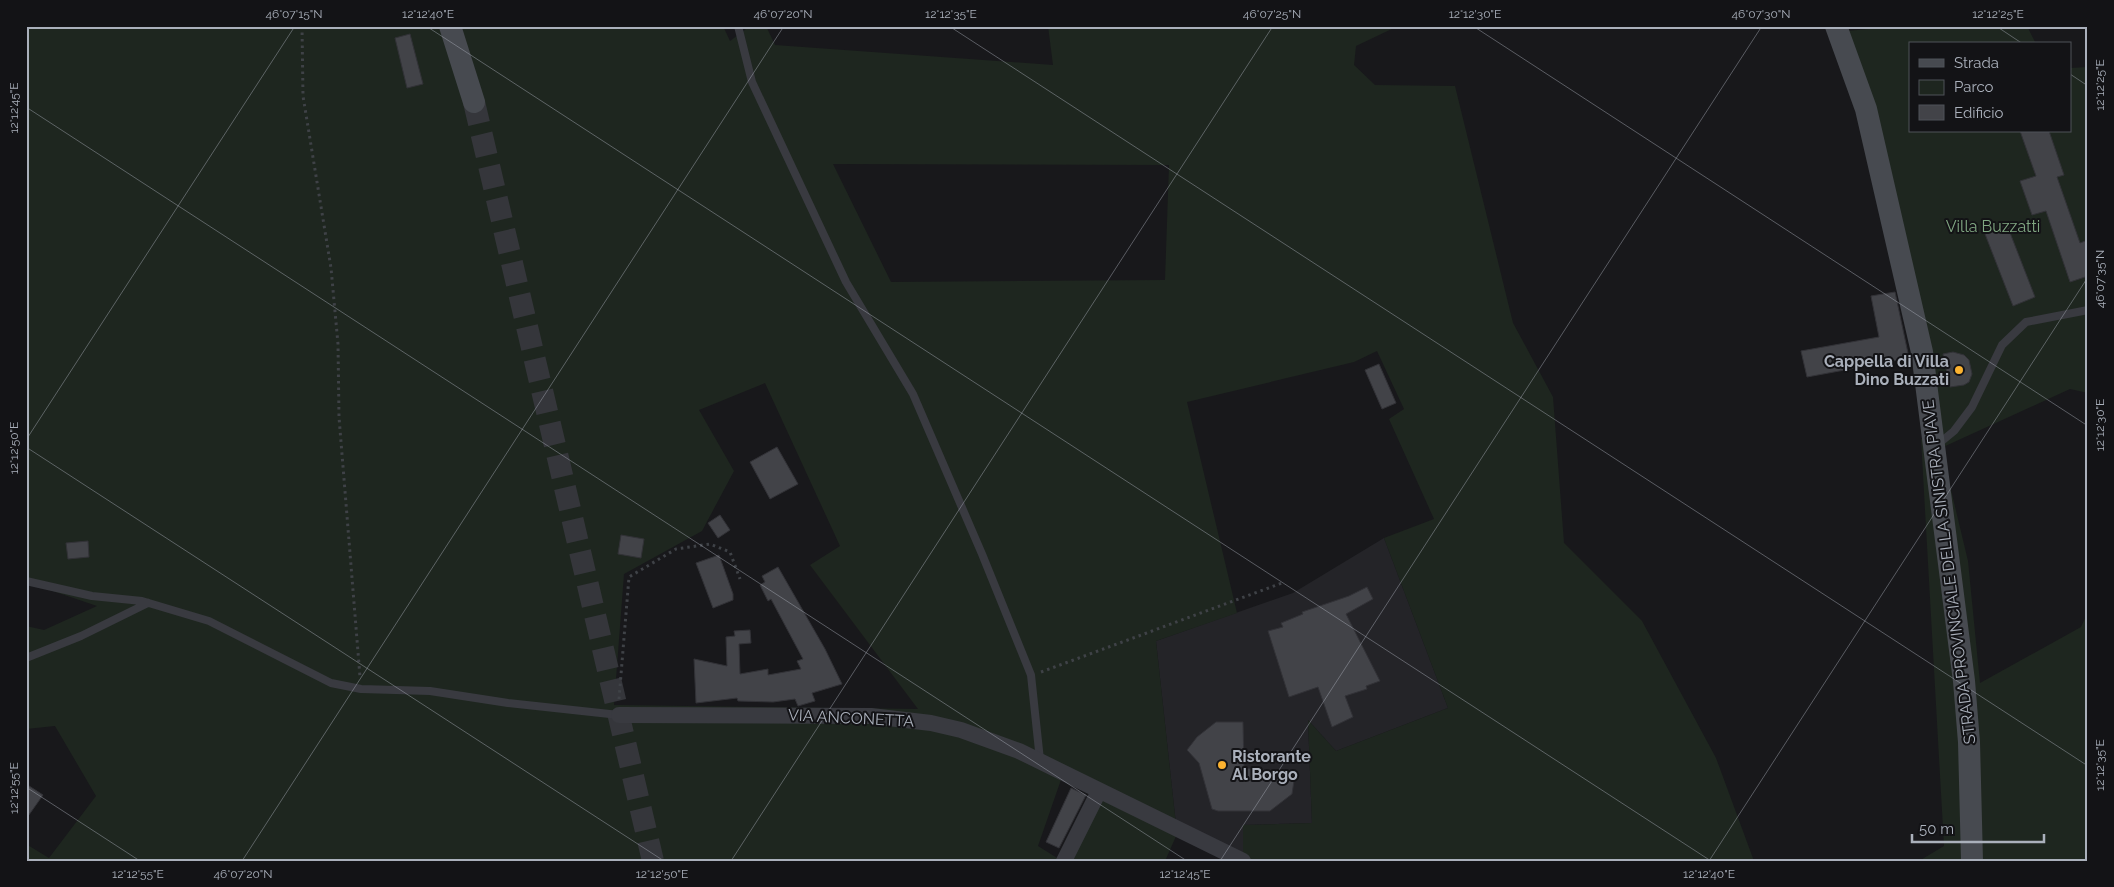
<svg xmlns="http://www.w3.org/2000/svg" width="2114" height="887" font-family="Raleway,sans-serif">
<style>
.built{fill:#242428}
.green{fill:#1e261f;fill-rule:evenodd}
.building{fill:#424348;stroke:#323237}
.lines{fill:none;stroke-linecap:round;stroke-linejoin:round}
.secondary-tunnel{stroke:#35363b;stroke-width:22;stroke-dasharray:22 11;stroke-linecap:butt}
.path{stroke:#3f4247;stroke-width:3;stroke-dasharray:2.5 4;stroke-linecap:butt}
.lane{stroke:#393a40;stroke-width:8}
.street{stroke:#393a40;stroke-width:16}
.secondary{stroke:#474a50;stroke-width:22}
.ticks{fill:none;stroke:#aab0bb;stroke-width:1;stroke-opacity:0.45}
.poi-dot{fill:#fbb230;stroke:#131316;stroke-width:2}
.labels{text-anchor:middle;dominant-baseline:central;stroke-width:4;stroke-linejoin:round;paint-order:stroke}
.park-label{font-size:16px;fill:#80a782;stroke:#131316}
.poi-label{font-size:16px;font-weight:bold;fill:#aab0bb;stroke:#131316;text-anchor:end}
.street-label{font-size:16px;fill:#aab0bb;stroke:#131316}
.neatline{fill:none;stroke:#aab0bb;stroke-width:2}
.ticks-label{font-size:12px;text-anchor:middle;fill:#aab0bb}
</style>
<rect width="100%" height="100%" fill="#18181b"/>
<path class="built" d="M1384,538L1448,708L1336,751L1308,720L1312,823L1243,825V861L1177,834L1156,641L1293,593Z"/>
<path class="green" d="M26,26H723L730,41L750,26H766L775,45L1053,65L1048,26H1398L1356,46L1354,65L1375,85L1455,86L1513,323L1553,397L1564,543L1642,621L1716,758L1754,861H1243V825L1312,823L1308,720L1336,751L1448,708L1384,538L1434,519L1389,419L1404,409L1377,351L1354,362L1187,402L1237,613L1156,641L1177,834L1165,861H1065L1101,791L1064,771L1038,846L1062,861H26V844L49,858L96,796L55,726L26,729V626L44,630L97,606L26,582ZM833,164L1169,165L1165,280L891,282ZM765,383L840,546L810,565L918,709L614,705L624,574L702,531L734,471L699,410Z
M1898,26H2027L2036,44H1910V131H2070V68L2088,67V393L2070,389L1941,448L1968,561L1980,683L2081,627L2088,612V861H1919L1944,846L1921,439L1940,447L1847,31Z"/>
<path class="building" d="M410,34L423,84L407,88L395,38Z
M2020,131H2049L2064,175L2057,177L2080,243L2088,240V276L2070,282L2046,211L2032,215L2020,181L2036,176Z
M2007,225L2035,297L2013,306L1985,234Z
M1895,292L1909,358L1807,377L1801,351L1879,337L1871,296Z
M1953,352L1964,355L1969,360L1972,374L1969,382L1964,385L1950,387L1943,354Z
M1379,364L1396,403L1382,409L1365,370Z
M777,447L798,484L770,499L750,462Z
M720,515L730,530L718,538L708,523Z
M621,535L644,539L641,558L618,554Z
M88,541L89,557L68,559L66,543Z
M719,555L733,594V600L713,608L696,563Z
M778,567L825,649L842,684L812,693L815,701L798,706L795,699L773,702L738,701L737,698L696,703L694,659L727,666L726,637L735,636L734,631L750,630L751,643L739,644L740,674L768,669V675L801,669L797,661L803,659L771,599L768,601L760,585L765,582L762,576Z
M1367,587L1373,599L1346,614L1380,681L1366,686L1367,689L1345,696L1353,717L1332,727L1318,687L1289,697L1268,631L1283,627L1281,623L1303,614L1302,612L1349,596Z
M1216,722H1243L1244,768L1295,774L1292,794L1270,811H1218L1212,809L1199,763L1187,750L1197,737Z
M26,784L43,795L26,819Z
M1071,788L1086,795L1059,848L1046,842Z"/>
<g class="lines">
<path class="secondary-tunnel" d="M474,102L653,861"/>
<path class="path" d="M302,26L303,96L331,268L338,344L339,417L360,677
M1041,672L1282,583
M619,699L629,577L676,549L710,544L730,552L740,579"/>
<path class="lane" d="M738,26L752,82L846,282L913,394L982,554L1031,675L1040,760
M1937,445L1954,431L1972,407L2002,345L2026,322L2088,310
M26,581L92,596L142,601L209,621L331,683L361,689L430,691L508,703L619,715
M26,658L81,636L148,603"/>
<path class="street" d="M619,715L871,716L931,723L961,730L1019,751L1243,861
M1064,861L1099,791"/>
<path class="secondary" d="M450,26L474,102
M1836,26L1866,109L1922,352L1964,681L1969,742L1972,861"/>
</g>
<path class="ticks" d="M426,26L1711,861M949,26L2088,766M1473,26L2088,426M1996,26L2023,44M2070,74L2088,86M26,107L1187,861M26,440L295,26M26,447L664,861M26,787L140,861M242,861L784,26M731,861L1273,26M1220,861L1762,26M1709,861L2088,277"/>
<g class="poi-dot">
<circle cx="1959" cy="370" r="5"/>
<circle cx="1222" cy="765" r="5"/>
</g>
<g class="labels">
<g class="park-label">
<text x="1993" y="226">Villa Buzzatti</text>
</g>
<g class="poi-label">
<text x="1949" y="361">Cappella di Villa<tspan x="1949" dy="18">Dino Buzzati</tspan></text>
<text x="1232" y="756" text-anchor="start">Ristorante<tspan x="1232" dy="18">Al Borgo</tspan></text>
</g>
<g class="street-label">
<text transform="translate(1949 572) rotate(-97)">STRADA PROVINCIALE DELLA SINISTRA PIAVE</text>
<text transform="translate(851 718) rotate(3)">VIA ANCONETTA</text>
</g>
</g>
<rect width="2114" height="887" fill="none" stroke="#131316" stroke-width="55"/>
<rect x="1909" y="42" width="162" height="90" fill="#131316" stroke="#4f5258"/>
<rect x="1919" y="59" width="25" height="8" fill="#474a50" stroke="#4f5258"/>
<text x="1954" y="68" font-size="15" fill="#aab0bb">Strada</text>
<rect x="1919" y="80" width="25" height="15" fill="#1e261f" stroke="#4f5258"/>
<text x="1954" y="92" font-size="15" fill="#aab0bb">Parco</text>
<rect x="1919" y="105" width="25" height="15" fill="#424348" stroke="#4f5258"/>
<text x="1954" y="118" font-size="15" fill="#aab0bb">Edificio</text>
<path d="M1912 834v8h132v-8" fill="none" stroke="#aab0bb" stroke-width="2.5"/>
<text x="1919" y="834" font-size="15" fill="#aab0bb" stroke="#131316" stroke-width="4" paint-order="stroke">50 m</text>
<rect x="28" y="28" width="2058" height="832" class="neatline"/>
<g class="ticks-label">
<text x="294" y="18">46°07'15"N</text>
<text x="428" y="18">12°12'40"E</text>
<text x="783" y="18">46°07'20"N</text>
<text x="951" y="18">12°12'35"E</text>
<text x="1272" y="18">46°07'25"N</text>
<text x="1475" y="18">12°12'30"E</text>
<text x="1761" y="18">46°07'30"N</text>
<text x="1998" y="18">12°12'25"E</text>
<text transform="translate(2100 85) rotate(-90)" y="4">12°12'25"E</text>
<text transform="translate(14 108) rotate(-90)" y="4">12°12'45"E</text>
<text transform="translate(2100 279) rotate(-90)" y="4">46°07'35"N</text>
<text transform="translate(2100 425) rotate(-90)" y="4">12°12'30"E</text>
<text transform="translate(14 448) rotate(-90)" y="4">12°12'50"E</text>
<text transform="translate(2100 765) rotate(-90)" y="4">12°12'35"E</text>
<text transform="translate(14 788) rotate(-90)" y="4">12°12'55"E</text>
<text x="138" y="878">12°12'55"E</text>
<text x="243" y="878">46°07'20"N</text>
<text x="662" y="878">12°12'50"E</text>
<text x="1185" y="878">12°12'45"E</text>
<text x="1709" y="878">12°12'40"E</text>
</g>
</svg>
